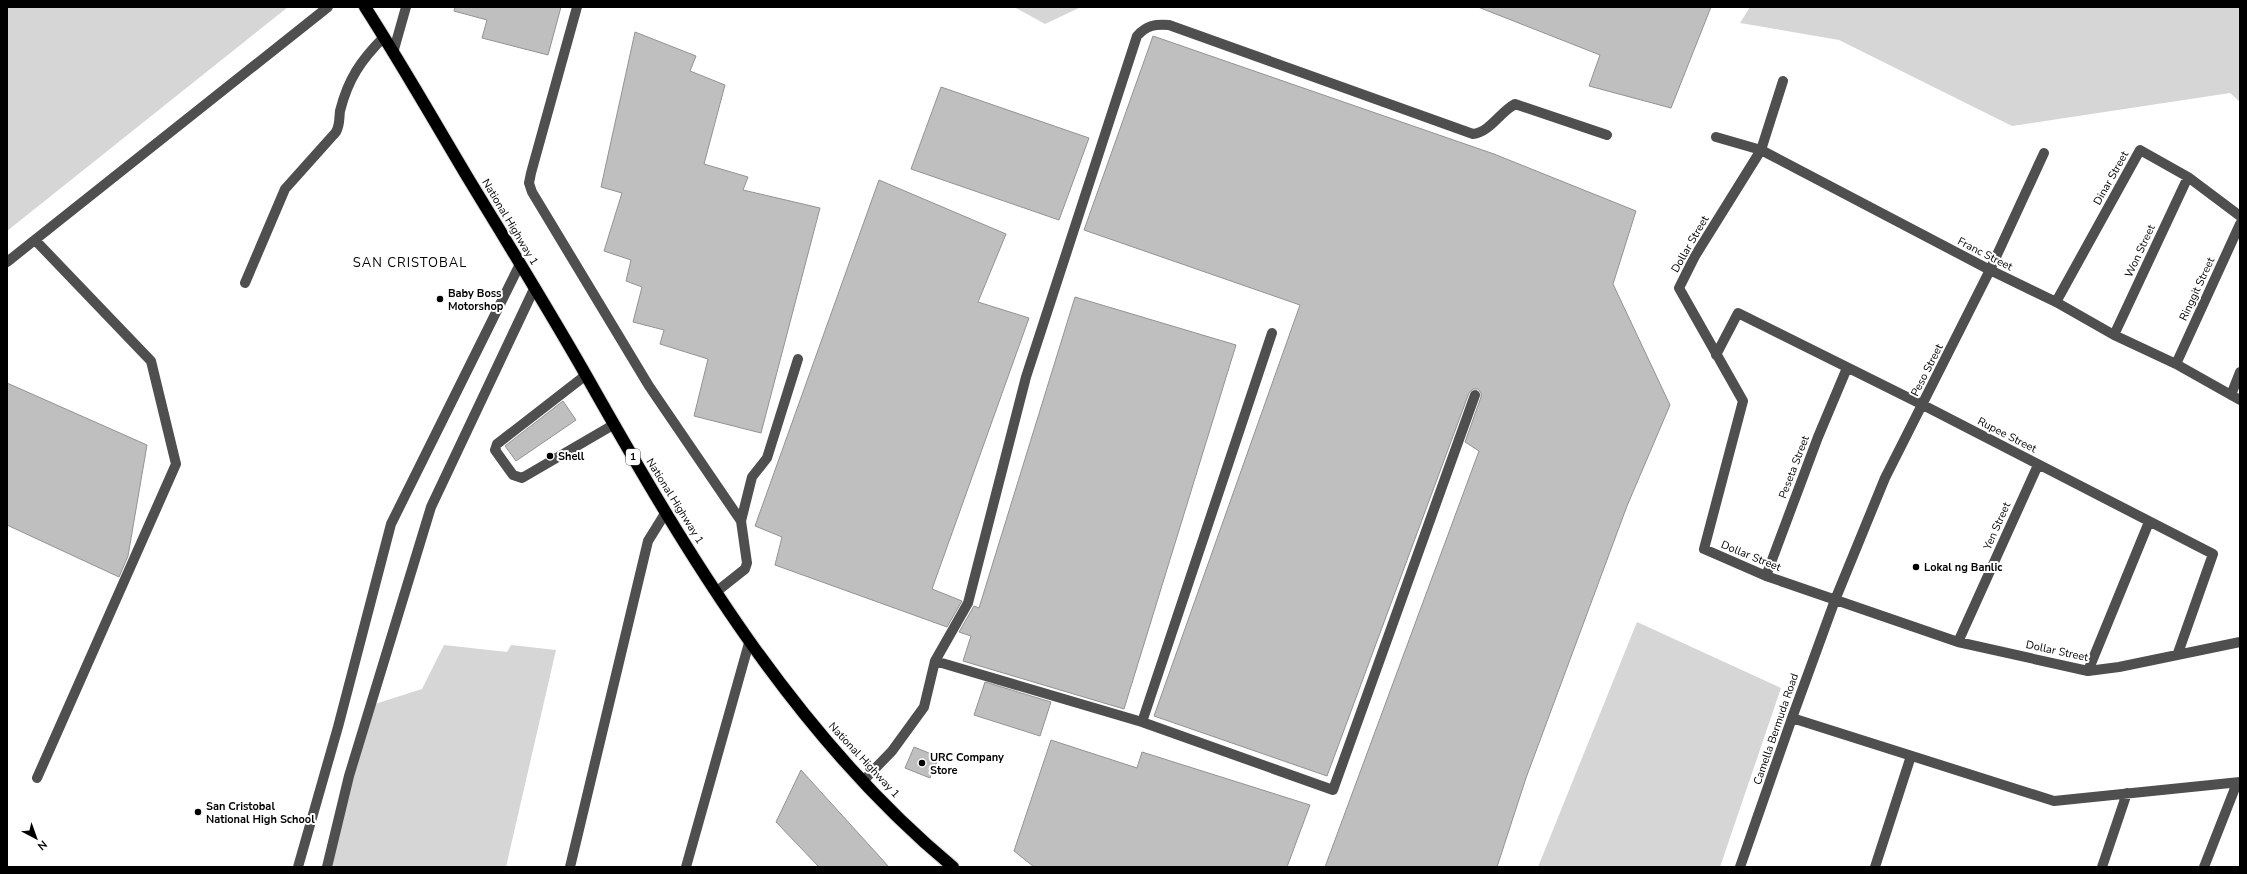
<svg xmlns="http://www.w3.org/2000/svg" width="2247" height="874" font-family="'Nunito Sans',sans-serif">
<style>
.green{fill:#d6d6d6}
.building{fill:#bfbfbf;stroke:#939393}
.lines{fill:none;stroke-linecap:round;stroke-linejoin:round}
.highway-casing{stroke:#dbdbdb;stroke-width:14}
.minor{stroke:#4f4f4f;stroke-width:10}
.highway{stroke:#000;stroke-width:12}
.poi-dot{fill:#000;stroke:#fff;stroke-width:1.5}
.labels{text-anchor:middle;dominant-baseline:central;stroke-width:4;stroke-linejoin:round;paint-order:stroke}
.shield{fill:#fff;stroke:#4c4c4c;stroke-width:1}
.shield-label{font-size:10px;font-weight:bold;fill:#000}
.street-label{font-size:11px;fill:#000;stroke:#fff}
.poi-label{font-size:11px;font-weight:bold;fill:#000;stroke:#fff;text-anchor:start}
.quarter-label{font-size:13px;letter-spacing:1px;fill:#000;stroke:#fff}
</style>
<rect width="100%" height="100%" fill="#fff"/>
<path class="green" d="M7,7H288L7,231Z
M1014,7H1081L1045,24Z
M1750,7H2240V102L2230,93L2012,126L1839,40L1740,23Z
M1637,622L1781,688L1720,867H1538Z
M444,645L507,652L511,645L556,650L506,867H330L351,778L375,704L422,689Z"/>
<path class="building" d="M455,7H561L548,55L482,38L487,20L454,11Z
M1478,7H1711L1671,108L1589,86L1600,55Z
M635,32L696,56L690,71L725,85L704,164L748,177L743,190L820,208L761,433L694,416L708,359L660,344L664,330L633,322L642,287L626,281L631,260L604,251L622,193L601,187Z
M1153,36L1494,154L1636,211L1613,284L1670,405L1627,506L1526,778L1497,867H1325L1479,451L1465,442L1481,397V393L1478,389H1473L1469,393L1327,776L1154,716L1300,305L1084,230Z
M941,87L1089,138L1059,220L911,169Z
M879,180L1006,234L978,302L1029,318L932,589L962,601L947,627L775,565L782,537L755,526Z
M1075,297L1236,345L1124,709L963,661L971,636L959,632L974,606L979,608Z
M7,383L147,445L128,556L119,577L7,525Z
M563,401L576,420L516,461L505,446Z
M985,682L1051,702L1040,736L974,715Z
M1051,740L1137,768L1142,752L1310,805L1287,867H1034L1014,851Z
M914,747L939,757L930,778L905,768Z
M801,770L889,867H819L776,822Z"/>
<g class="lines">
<g class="highway-casing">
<path id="highway" d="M365,7C401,63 434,121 468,178C508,244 549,310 587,377C687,554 794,735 953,867"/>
</g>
<path class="minor" d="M577,7L531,173L529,183L532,192L649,386L741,521
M393,53L406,7
M1783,81L1761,150L1695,256L1679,288L1743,401L1704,549L1766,576L1958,642L2088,671L2119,667L2240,642
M1716,137L1761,150L1990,270L2056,302L2114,335L2176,364L2240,400
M35,240L151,361L176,464L37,778
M7,262L328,7
M245,283L285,189L336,132C340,125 339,119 340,111C348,79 361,60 384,37
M2056,302L2140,150L2188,177L2240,216
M2114,335L2188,177
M1716,355L1738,313L1923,405L2213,554L2178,653
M2176,364L2240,224
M586,375L497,444L495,450L513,475L522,478L613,425
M2231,395L2240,372
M1766,576L1818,437L1847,368
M716,592L745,569L747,563L741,521L752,477L767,458L798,359
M1958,642L2038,465
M935,661L1142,722L1333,790L1475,395
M2088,671L2149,522
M1792,718L2054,801L2240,782
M1142,722L1272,333
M863,781L892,751L924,707L935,661L968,603L1026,377L1137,36C1147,25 1155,24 1169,25L1473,134C1490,132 1500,112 1515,104L1607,135
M298,867L338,727L391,524L520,264
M327,867L349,776L431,507L534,289
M570,867L648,541L666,512
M686,867L749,643
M1740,867L1792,718L1835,600L1885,478L1990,270L2044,153
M1875,867L1911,756
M2102,867L2127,793
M2204,867L2237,783"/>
<use href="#highway" class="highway"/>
</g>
<g class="poi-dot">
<circle cx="440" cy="299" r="4"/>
<circle cx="550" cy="456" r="4"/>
<circle cx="1916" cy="567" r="4"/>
<circle cx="922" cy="763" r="4"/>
<circle cx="198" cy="812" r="4"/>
</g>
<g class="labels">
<rect class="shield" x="626" y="449" width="14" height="16" rx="3"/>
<g class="shield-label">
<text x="633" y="457">1</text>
</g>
<g class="street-label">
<text transform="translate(2111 178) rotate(-61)">Dinar Street</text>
<text transform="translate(510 222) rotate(59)">National Highway 1</text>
<text transform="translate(1690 244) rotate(-60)">Dollar Street</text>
<text transform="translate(2140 251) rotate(-65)">Won Street</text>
<text transform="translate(1985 254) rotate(27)">Franc Street</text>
<text transform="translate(2197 289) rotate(-65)">Ringgit Street</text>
<text transform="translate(1927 370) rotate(-63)">Peso Street</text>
<text transform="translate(2007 435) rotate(27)">Rupee Street</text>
<text transform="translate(1794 467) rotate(-69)">Peseta Street</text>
<text transform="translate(675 501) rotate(58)">National Highway 1</text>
<text transform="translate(1997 526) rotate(-66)">Yen Street</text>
<text transform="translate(1751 556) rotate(22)">Dollar Street</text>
<text transform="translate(2057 651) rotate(12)">Dollar Street</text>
<text transform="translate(1776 729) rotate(-71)">Camella Bermuda Road</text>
<text transform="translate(864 760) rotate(47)">National Highway 1</text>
</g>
<g class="poi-label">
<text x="448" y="293">Baby Boss<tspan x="448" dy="13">Motorshop</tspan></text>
<text x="558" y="456">Shell</text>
<text x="1924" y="567">Lokal ng Banlic</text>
<text x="930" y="757">URC Company<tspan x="930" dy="13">Store</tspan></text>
<text x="206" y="806">San Cristobal<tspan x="206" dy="13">National High School</tspan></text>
</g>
<g class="quarter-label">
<text x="410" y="263">SAN CRISTOBAL</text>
</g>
</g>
<rect width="2247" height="874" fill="none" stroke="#000000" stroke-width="16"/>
<g transform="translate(36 838) rotate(139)" stroke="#ffffff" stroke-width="3" paint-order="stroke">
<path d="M0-3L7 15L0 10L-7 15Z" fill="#000000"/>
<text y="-6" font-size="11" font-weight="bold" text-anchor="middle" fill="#000000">N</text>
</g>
</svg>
